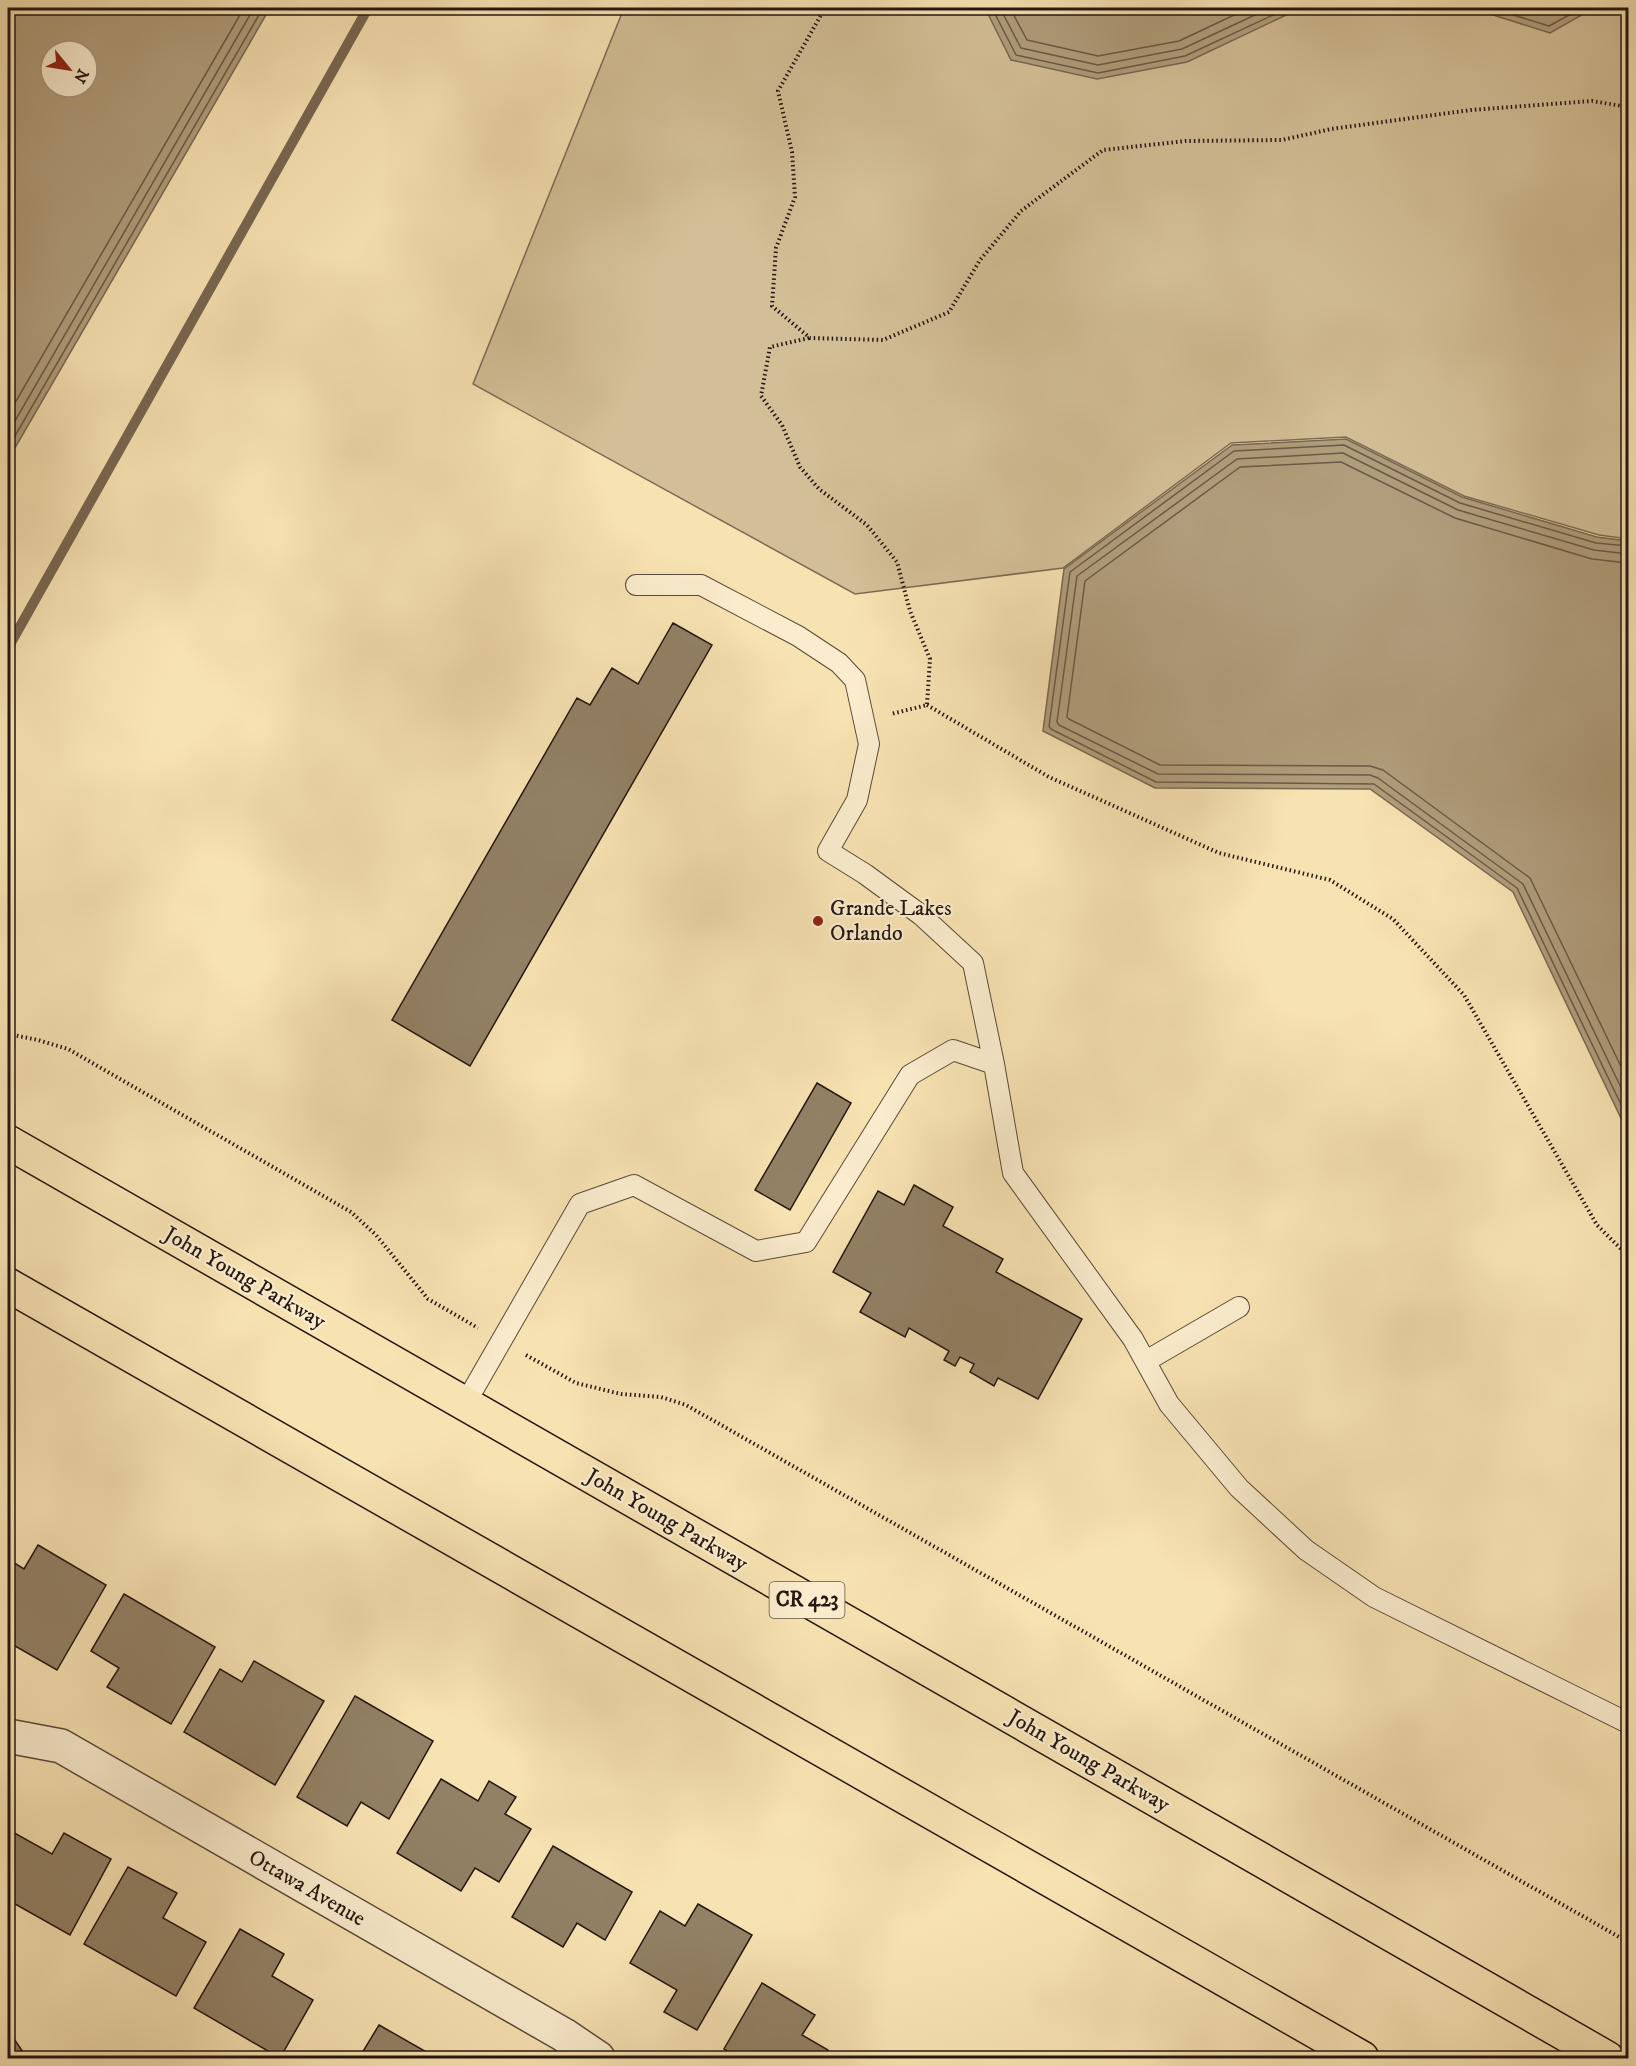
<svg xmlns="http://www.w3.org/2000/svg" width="1636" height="2066" font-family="'IM FELL DW Pica',serif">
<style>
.green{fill:#d3bf97;stroke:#7c6b54;stroke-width:1.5}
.water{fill:#b09d7b;stroke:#786751;stroke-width:1.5;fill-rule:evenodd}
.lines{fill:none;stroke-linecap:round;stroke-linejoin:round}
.shore{stroke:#6a5a46;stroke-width:1.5}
.stream{stroke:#786751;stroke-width:10}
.building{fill:#928165;stroke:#251711;stroke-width:1.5}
.service-casing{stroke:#5a4a39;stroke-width:22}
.minor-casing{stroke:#5a4a39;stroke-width:36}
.trunk-casing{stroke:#251711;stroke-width:36}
.path{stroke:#251711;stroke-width:4;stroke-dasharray:1.5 3;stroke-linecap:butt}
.service{stroke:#faeccd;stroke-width:20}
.minor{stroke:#faeccd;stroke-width:33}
.trunk{stroke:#f7e2b2;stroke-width:33}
.poi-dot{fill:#8f2418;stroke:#faeccd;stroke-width:2}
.labels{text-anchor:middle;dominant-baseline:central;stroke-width:4.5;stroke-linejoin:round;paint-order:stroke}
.shield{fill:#faeccd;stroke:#655749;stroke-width:1.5}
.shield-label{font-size:21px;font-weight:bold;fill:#251711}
.poi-label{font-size:22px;fill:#251711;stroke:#faeccd;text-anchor:start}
.street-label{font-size:22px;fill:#251711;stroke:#faeccd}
</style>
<rect width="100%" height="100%" fill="#f7e2b2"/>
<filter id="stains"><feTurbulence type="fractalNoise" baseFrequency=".00333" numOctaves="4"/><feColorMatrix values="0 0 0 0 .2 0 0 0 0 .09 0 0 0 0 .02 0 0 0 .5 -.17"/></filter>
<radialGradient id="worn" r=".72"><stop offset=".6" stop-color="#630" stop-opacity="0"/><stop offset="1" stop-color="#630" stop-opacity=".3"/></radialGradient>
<path class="green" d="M624,8H1628V539L1599,535L1464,496L1346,437L1231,443L1063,568L855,594L473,384Z"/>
<path class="water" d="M8,8H270L8,460ZM51,51H87V87H51Z
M987,8H1301L1187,62L1097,79L1011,60L986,10Z
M1471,8H1594L1550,33Z
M1346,439L1462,497L1597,537L1628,541V1133L1513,892L1370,789L1155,788L1043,731L1064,569L1232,445Z"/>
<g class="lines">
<path class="shore" d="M992,8L1016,55L1098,73L1185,56L1288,8
M1000,8L1021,48L1098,65L1182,49L1270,8
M1010,8L1027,40L1098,56L1179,41L1249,8
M1491,8L1549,26L1582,8
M8,415L244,8
M8,433L254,8
M8,448L263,8
M1628,546L1596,543L1460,503L1344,445L1234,451L1070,572L1049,726L1051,729L1156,782L1374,784L1517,888L1628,1119
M1628,554L1594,550L1458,510L1343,453L1237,459L1077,576L1057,722L1059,725L1158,774L1370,775L1378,778L1523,884L1628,1102
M1628,563L1592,559L1455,518L1341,462L1240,467L1085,581L1067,717L1069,719L1160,765L1370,766L1383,770L1530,878L1628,1081"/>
<path class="stream" d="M8,648L368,8"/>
</g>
<path class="building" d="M673,623L712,645L470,1066L392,1020L577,698L590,705L612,668L638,684Z
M817,1083L851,1103L790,1210L755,1190Z
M914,1185L953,1207L943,1226L1003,1259L996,1272L1082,1319L1038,1399L998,1378L994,1386L970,1372L974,1364L960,1357L955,1366L944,1360L949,1351L909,1328L905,1337L860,1312L871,1293L833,1272L878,1191L904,1205Z
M38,1545L106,1585L57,1670L8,1642V1559L24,1569Z
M124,1594L215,1647L171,1724L107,1687L119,1668L91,1651Z
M254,1661L324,1701L275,1785L184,1732L220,1669L242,1682Z
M355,1696L433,1741L389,1819L361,1802L347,1826L297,1797Z
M441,1779L478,1801L489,1781L516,1797L505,1814L531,1829L499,1882L475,1868L461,1891L397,1853Z
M9,1830L52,1854L64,1833L111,1859L70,1935L8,1900Z
M553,1846L632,1892L605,1940L577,1923L563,1947L512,1917Z
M128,1867L177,1893L163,1918L206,1942L176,1996L84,1944Z
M698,1904L752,1935L697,2030L664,2012L677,1990L630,1963L660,1911L685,1926Z
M240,1929L284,1954L272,1976L313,2000L280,2058L194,2008Z
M762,1983L815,2015L802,2035L828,2050L823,2058H739L724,2049Z
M379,2025L437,2058H359Z
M8,2030L25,2055L19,2058H8Z"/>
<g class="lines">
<g class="service-casing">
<path id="service" d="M636,585H701L798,636L839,663L855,680L869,744L857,800L828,851L865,874L921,915L973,963L994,1064L1013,1173L1133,1339L1169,1404L1239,1488L1306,1550L1374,1597L1628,1723
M1146,1361L1239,1307
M465,1404L580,1204L634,1185L756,1251L806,1242L910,1075L953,1050L994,1064"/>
</g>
<g class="minor-casing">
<path id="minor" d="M8,1736L61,1746L564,2035L598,2058"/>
</g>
<g class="trunk-casing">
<path id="trunk" d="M8,1142L1607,2058
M8,1285L1362,2058"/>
</g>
<path class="path" d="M825,8L778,91L792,152L795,197L776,248L772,306L810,338L883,340L949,312L980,260L1021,211L1103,150L1186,141L1282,140L1331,129L1471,110L1592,101L1628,107
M809,338L770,347L761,396L782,425L800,467L819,489L867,525L897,562L910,611L930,659L927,705L891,714
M927,705L1049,777L1219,853L1330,880L1393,919L1464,995L1597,1225L1628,1256
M8,1034L38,1040L68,1049L351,1212L376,1235L428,1299L478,1328
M526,1355L576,1383L621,1394L661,1397L686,1405L1628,1942"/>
<use href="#service" class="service"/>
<use href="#minor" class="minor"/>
<use href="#trunk" class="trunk"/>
</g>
<circle class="poi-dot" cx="818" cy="921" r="6"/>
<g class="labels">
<rect class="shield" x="769.5" y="1582" width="75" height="36" rx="4.5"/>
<g class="shield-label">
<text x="807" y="1600">CR 423</text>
</g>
<g class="poi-label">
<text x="830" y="908">Grande Lakes<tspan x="830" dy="25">Orlando</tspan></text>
</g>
<g class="street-label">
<text transform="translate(245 1278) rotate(30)">John Young Parkway</text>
<text transform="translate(667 1520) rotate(30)">John Young Parkway</text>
<text transform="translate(1089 1761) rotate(30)">John Young Parkway</text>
<text transform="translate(307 1888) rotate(30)">Ottawa Avenue</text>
</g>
</g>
<rect width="1636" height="2066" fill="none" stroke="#f7e2b2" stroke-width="30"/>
<rect x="9" y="9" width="1618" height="2048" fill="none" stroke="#251711" stroke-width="3"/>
<rect x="15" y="15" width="1606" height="2036" fill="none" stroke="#251711" stroke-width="1.5"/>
<g transform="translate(69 69) rotate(120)"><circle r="28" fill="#faeccd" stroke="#a59782" stroke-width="1.5"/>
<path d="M0-4.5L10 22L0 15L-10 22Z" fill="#8f2418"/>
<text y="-9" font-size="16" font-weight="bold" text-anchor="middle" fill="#251711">N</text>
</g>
<rect width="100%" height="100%" filter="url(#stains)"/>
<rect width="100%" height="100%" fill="url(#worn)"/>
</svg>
